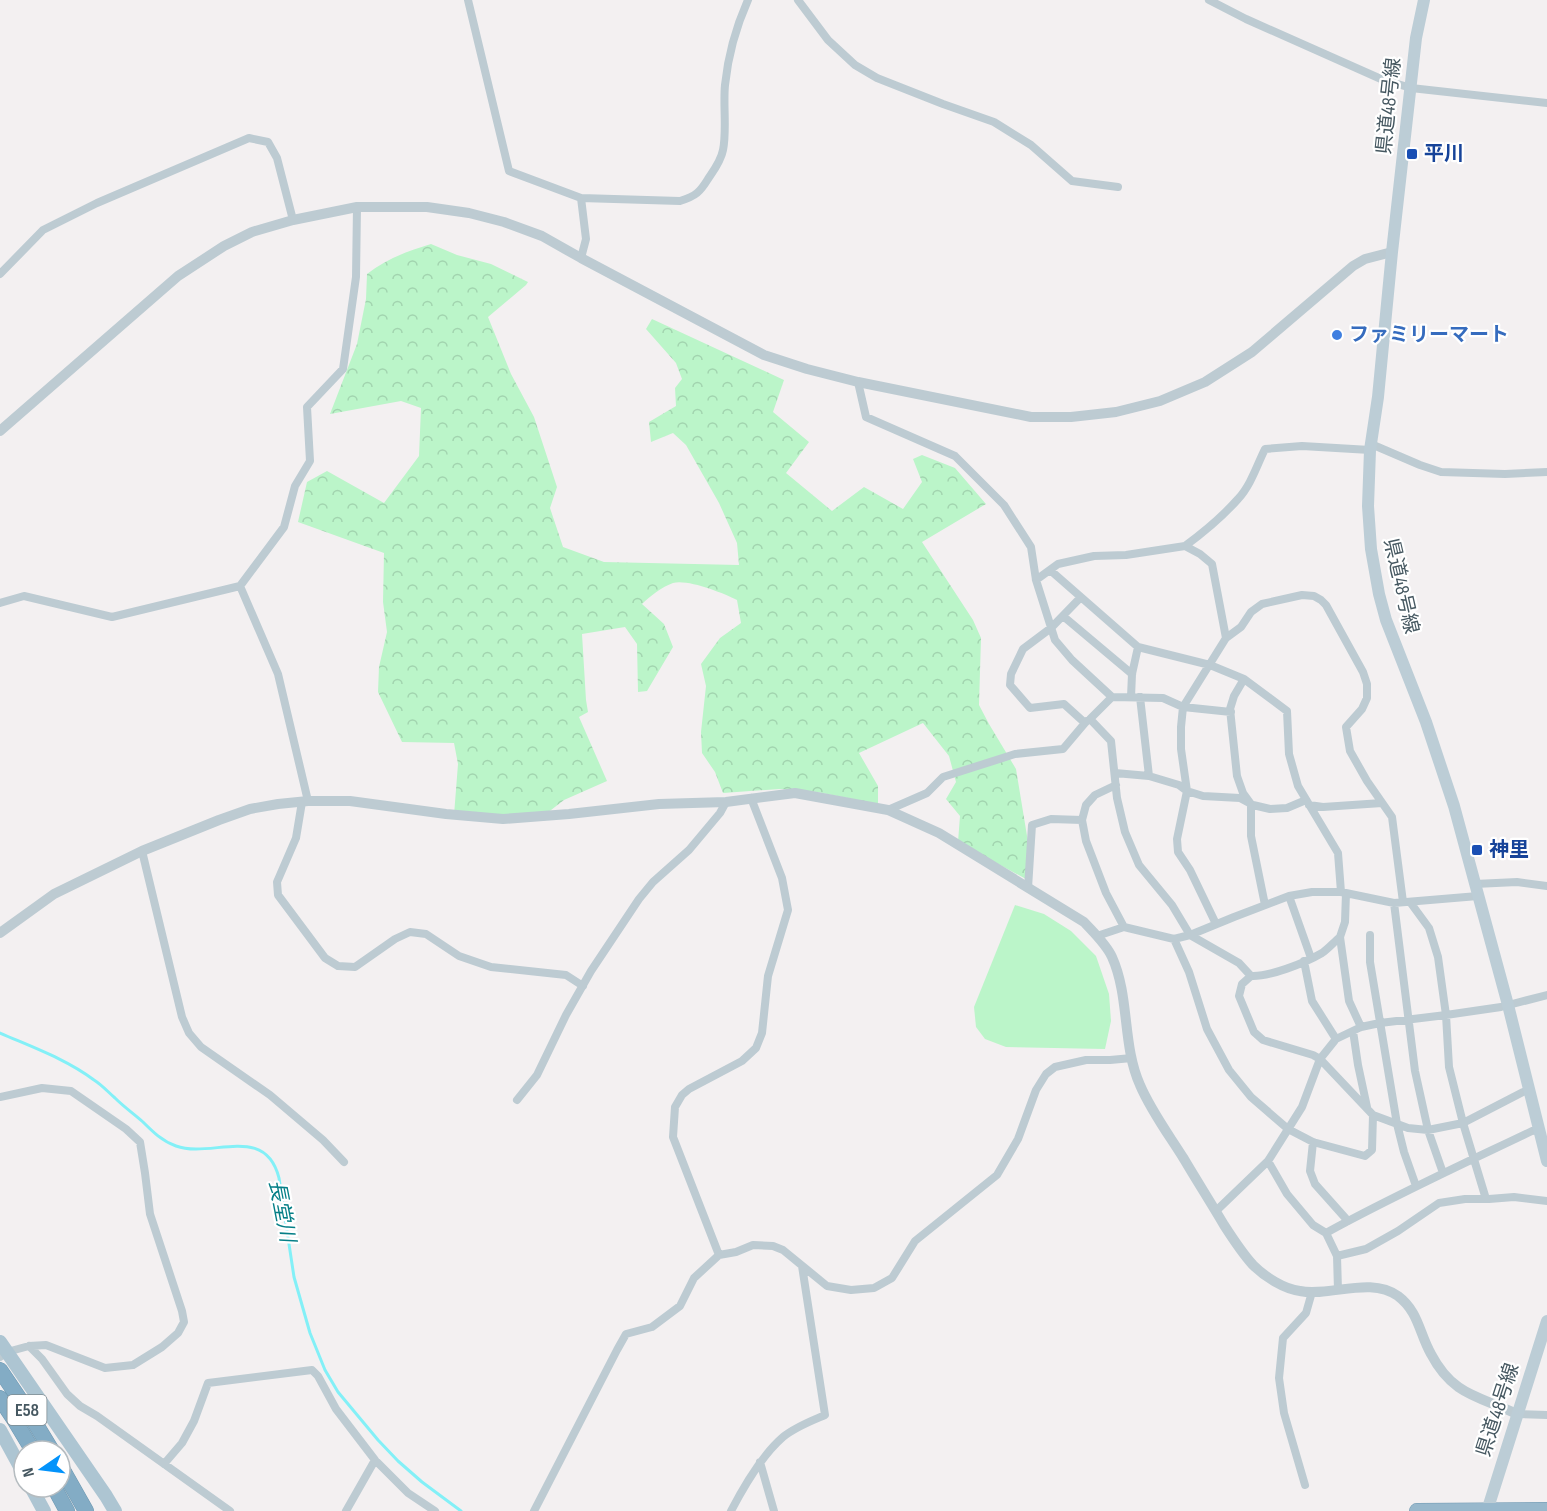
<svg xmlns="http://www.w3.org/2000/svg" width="1547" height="1511" font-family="'Sofia Sans Condensed','Noto Sans JP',sans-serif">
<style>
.forest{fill:url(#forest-crowns)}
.garden{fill:#bbf5c9}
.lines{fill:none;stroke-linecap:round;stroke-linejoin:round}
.stream{stroke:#83f0f7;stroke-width:3}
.trunk-casing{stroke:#6e98b1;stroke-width:16}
.motorway-casing{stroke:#6e98b1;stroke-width:16}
.minor{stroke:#bdcbd2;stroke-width:8}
.tertiary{stroke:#bdcbd2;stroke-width:10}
.secondary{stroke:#bccdd6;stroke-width:12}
.primary{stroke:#adc5d2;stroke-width:14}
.trunk{stroke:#98b8cc;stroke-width:15}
.motorway{stroke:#83acc5;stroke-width:15}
.transit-dot{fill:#1a4fb4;stroke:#fff;stroke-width:2}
.shop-dot{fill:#3f7fe0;stroke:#fff;stroke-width:2}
.labels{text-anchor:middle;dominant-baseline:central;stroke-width:4.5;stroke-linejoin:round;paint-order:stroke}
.shield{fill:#fff;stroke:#7e8a90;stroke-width:1.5}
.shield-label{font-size:18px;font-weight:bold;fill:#465861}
.street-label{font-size:20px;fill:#465861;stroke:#fff}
.transit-label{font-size:20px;font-weight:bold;fill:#164399;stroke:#fff;text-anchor:start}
.shop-label{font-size:20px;font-weight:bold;fill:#366cbe;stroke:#fff;text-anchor:start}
.water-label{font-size:21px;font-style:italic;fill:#057f87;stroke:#fff}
</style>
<defs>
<pattern id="forest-crowns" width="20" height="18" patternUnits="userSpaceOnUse" patternTransform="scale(1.5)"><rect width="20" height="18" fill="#bbf5c9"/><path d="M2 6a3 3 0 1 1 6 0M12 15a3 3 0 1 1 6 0" fill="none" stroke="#a2d4af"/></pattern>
</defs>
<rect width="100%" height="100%" fill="#f3f0f1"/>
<path class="forest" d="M431,244L457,255L491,264L528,282L526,285L488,317L511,374L534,417L557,487L550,508L563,547L604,562L739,565L737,543L719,503L686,445L673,433L651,442L649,422L676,406L675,388L682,379L676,363L646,329L652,319L784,380L773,412L809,442L786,473L832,511L864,487L903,509L922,482L913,459L922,455L955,468L986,504L922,542L973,620L981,638L979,705L989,724L1016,769L1029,848L1026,879L958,842L960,816L946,799L956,782L949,756L923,723L859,753L878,786V804L817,792L780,789L723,793L715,772L702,753L701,732L706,686L701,664L720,638L741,623L737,600C723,593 688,579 673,583C662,587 650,596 642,604L664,624L673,647L647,691L638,692L637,644L625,627L582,634L586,700L588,712L579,717L607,781L564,800L542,817L454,815L458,764L454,743L402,742L378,692L379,667L387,632L383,602L384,553L298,522L307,482L327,471L384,503L419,456L421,408L401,401L330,414L357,344L366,299L367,274C386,259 408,251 431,244Z"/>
<path class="garden" d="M1015,905L1044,914L1071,931L1096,956L1109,994L1111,1021L1105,1049L1006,1047L985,1039L976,1027L974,1007Z"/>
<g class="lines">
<path class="stream" d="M0,1033C32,1047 66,1059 94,1080C102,1085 108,1092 115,1098C124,1107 134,1114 143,1122C153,1132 162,1141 176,1146C211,1159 265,1123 279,1178L294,1277L310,1333L325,1370L338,1392L378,1440L398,1461L422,1482L461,1511"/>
<g class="trunk-casing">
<path id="trunk" d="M1417,1511L1547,1510"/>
</g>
<g class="motorway-casing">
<path id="motorway" d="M0,1370L29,1413L52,1451
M0,1398L15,1421L33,1451
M60,1465L86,1511
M54,1487L67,1511"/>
</g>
<path class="minor" d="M468,0L509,171L581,198L680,201C696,196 700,192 708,179C714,170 721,161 723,150C727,131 723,105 725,85C728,56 736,27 748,0
M798,0L828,40L855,65L877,78L943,104L994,122L1031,145L1072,181L1118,187
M1209,0L1246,19L1381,79L1411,88L1547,103
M581,258L586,239L581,198
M0,274L43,230L97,203L249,138L268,142L277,158L293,220
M858,382L866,417L955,456L1004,505L1031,547L1036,580L1055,640L1072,660L1112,697L1163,698L1183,707L1231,712
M1371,444L1420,465L1441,472L1505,474L1547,472
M1185,546C1204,532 1223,516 1238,499C1251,485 1257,465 1265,449L1302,446L1370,450
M1050,570L1138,647L1210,665L1244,679L1287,711L1289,754L1298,786L1338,853L1341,892
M1036,580L1058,564L1094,556L1126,555L1185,546L1200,554L1212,564L1226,638L1183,707L1181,727V749L1187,791L1177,839L1178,852L1190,870L1216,924
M240,586L278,674L308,801
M1081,597L1051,628L1023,649L1011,674L1010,685L1030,708L1064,704L1085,723L1087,721
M0,603L24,596L112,617L240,586L284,527L295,486L310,461L307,407L343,369L356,277L357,207
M1063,616L1132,674
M1226,638L1241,627L1251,612L1262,604L1302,595L1314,596L1321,600L1326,605L1363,672L1367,684V698L1362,709L1346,727L1350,751L1367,781L1392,817L1403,902
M1244,679L1234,696L1230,709L1237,776L1243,793L1251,804V836L1265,905
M1112,697L1090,719L1111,741L1117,798L1125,832L1139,865L1172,905L1190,935L1239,963L1251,976C1269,977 1305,963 1322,953C1328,949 1334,942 1340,937
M1131,697L1132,674L1138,647
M1140,697L1149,776
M1115,773L1149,776L1179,785L1187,791L1203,796L1240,798L1253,805L1270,809L1287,808L1306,800
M1116,785L1095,795L1086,805L1082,820L1086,841L1106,893L1124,927
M302,802L296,838L277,882L278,895L325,958L338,966L355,967L395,939L410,932L426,934L459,956L491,967L566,975L583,986
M1309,805L1323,807L1382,803
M888,810L927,793L943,777L1015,754L1063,749L1085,723
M142,851L182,1017L189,1033L201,1047L270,1095L323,1140L344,1162
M1475,884L1517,882L1547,886
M1028,888L1032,825L1051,819L1082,820
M1346,893L1345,922L1340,937L1349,1001L1361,1027
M1289,896L1311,958
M1410,902L1429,928L1438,957L1446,1015L1449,1067L1463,1123L1486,1199
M1394,903L1415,1071L1428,1130L1443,1173
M1370,935V962L1397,1124L1404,1152L1416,1186
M1097,936L1124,927L1174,939L1190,935L1234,917L1289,896L1312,892H1341L1394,903L1478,896
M1174,939L1189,972L1207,1029L1229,1070L1251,1097L1288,1129L1313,1142L1365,1156L1372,1150L1373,1115
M1304,961L1312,1001L1336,1039
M1251,976L1242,984L1239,996L1254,1032L1263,1040L1313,1055L1320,1059L1373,1115L1408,1128L1428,1130L1463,1123L1523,1092L1530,1090
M1353,1031L1358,1065L1367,1107
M0,1097L42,1088L71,1091L126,1129L140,1142L145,1173L150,1214L182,1311L184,1322L178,1333L162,1347L133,1365L105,1368L46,1345L29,1346L7,1352L0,1357
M517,1100L537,1075L566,1015L591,971L639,899L653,882L689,850L720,813L726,802
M1313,1142L1310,1171L1315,1184L1348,1221
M1268,1161L1287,1194L1313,1225L1326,1233C1393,1196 1463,1164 1532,1131L1539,1130
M1216,1211L1268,1161L1302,1107L1320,1059L1336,1039L1361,1027L1380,1023L1446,1015L1501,1007L1547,995
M1326,1233L1337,1256L1338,1290
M719,1255L673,1137L675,1107L682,1095L689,1089L742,1061L756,1048L762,1033L768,976L788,910L782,878L751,798
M1337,1256L1366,1249L1398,1231L1439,1203L1465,1199H1489L1514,1197L1547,1201
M29,1346L42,1359L67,1394L80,1406L97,1416L230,1511
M1517,1414L1547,1415
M760,1462L774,1511
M164,1464L182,1443L194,1421L208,1383L312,1370L318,1376L336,1409L375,1460L408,1493L435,1511
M1305,1485L1284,1413L1279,1378L1283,1338L1306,1313L1312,1292
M346,1511L375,1460
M534,1511L617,1350L626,1334L652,1327L680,1306L694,1278L719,1255L736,1252L753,1245L773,1246L783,1250L827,1286L851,1290L874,1288L892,1278L915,1241L997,1175L1018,1139L1036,1090L1046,1074L1055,1067L1086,1060H1110L1132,1058
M731,1511C744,1486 761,1456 783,1437C795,1427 811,1421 825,1415L802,1266"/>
<path class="tertiary" d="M0,431L178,276L224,246L252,232L293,220L357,207H427L469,213L504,222L542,236L581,258L764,355L807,369L858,382L1031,417H1071L1116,412L1160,401L1205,382L1252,352L1353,266L1365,259L1392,252
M0,933L54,894L142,851L219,820L250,809L278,804L308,801H350L446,814L503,819L569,814L659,804L726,802L795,793L888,810L939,833L1084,922C1094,933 1106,944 1112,957C1130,997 1122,1045 1140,1085C1151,1111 1169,1135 1184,1159C1197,1181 1211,1203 1224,1225C1233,1239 1242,1253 1253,1265C1265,1277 1284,1289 1300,1291C1331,1297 1370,1276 1398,1296C1419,1312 1419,1333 1431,1354C1453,1396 1479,1396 1517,1414"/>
<path class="secondary" d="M1424,0L1416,38L1392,252L1378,397L1370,450L1368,506L1371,549L1379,594L1386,620L1426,722L1454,806L1508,1005L1547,1161
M1487,1511L1547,1321"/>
<path class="primary" d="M0,1342L106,1496L115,1511
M0,1430L24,1474
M31,1487L44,1511"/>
<use href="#trunk" class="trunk"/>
<use href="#motorway" class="motorway"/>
</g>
<g class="transit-dot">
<rect x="1406" y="148" width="12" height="12" rx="3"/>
<rect x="1471" y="844" width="12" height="12" rx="3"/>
</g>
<circle class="shop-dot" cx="1337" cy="335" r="6"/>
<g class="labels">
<rect class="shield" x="7.5" y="1395" width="39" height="30" rx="4.5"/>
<g class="shield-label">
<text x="27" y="1410">E58</text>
</g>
<g class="street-label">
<text transform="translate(1389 106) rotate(-84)">県道48号線</text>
<text transform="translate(1401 586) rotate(77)">県道48号線</text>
<text transform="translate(1498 1410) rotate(-72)">県道48号線</text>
</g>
<g class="transit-label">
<text x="1424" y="154">平川</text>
<text x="1489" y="850">神里</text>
</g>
<g class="shop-label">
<text x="1349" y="335">ファミリーマート</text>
</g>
<g class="water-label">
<text transform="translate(282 1211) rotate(79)">長堂川</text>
</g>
</g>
<g transform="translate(42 1469) rotate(256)"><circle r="28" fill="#ffffff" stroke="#b5bcc0" stroke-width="1.5"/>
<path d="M0-4.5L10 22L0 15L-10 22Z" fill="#0393fb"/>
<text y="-9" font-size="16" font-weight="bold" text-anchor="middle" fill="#465861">N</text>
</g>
</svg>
